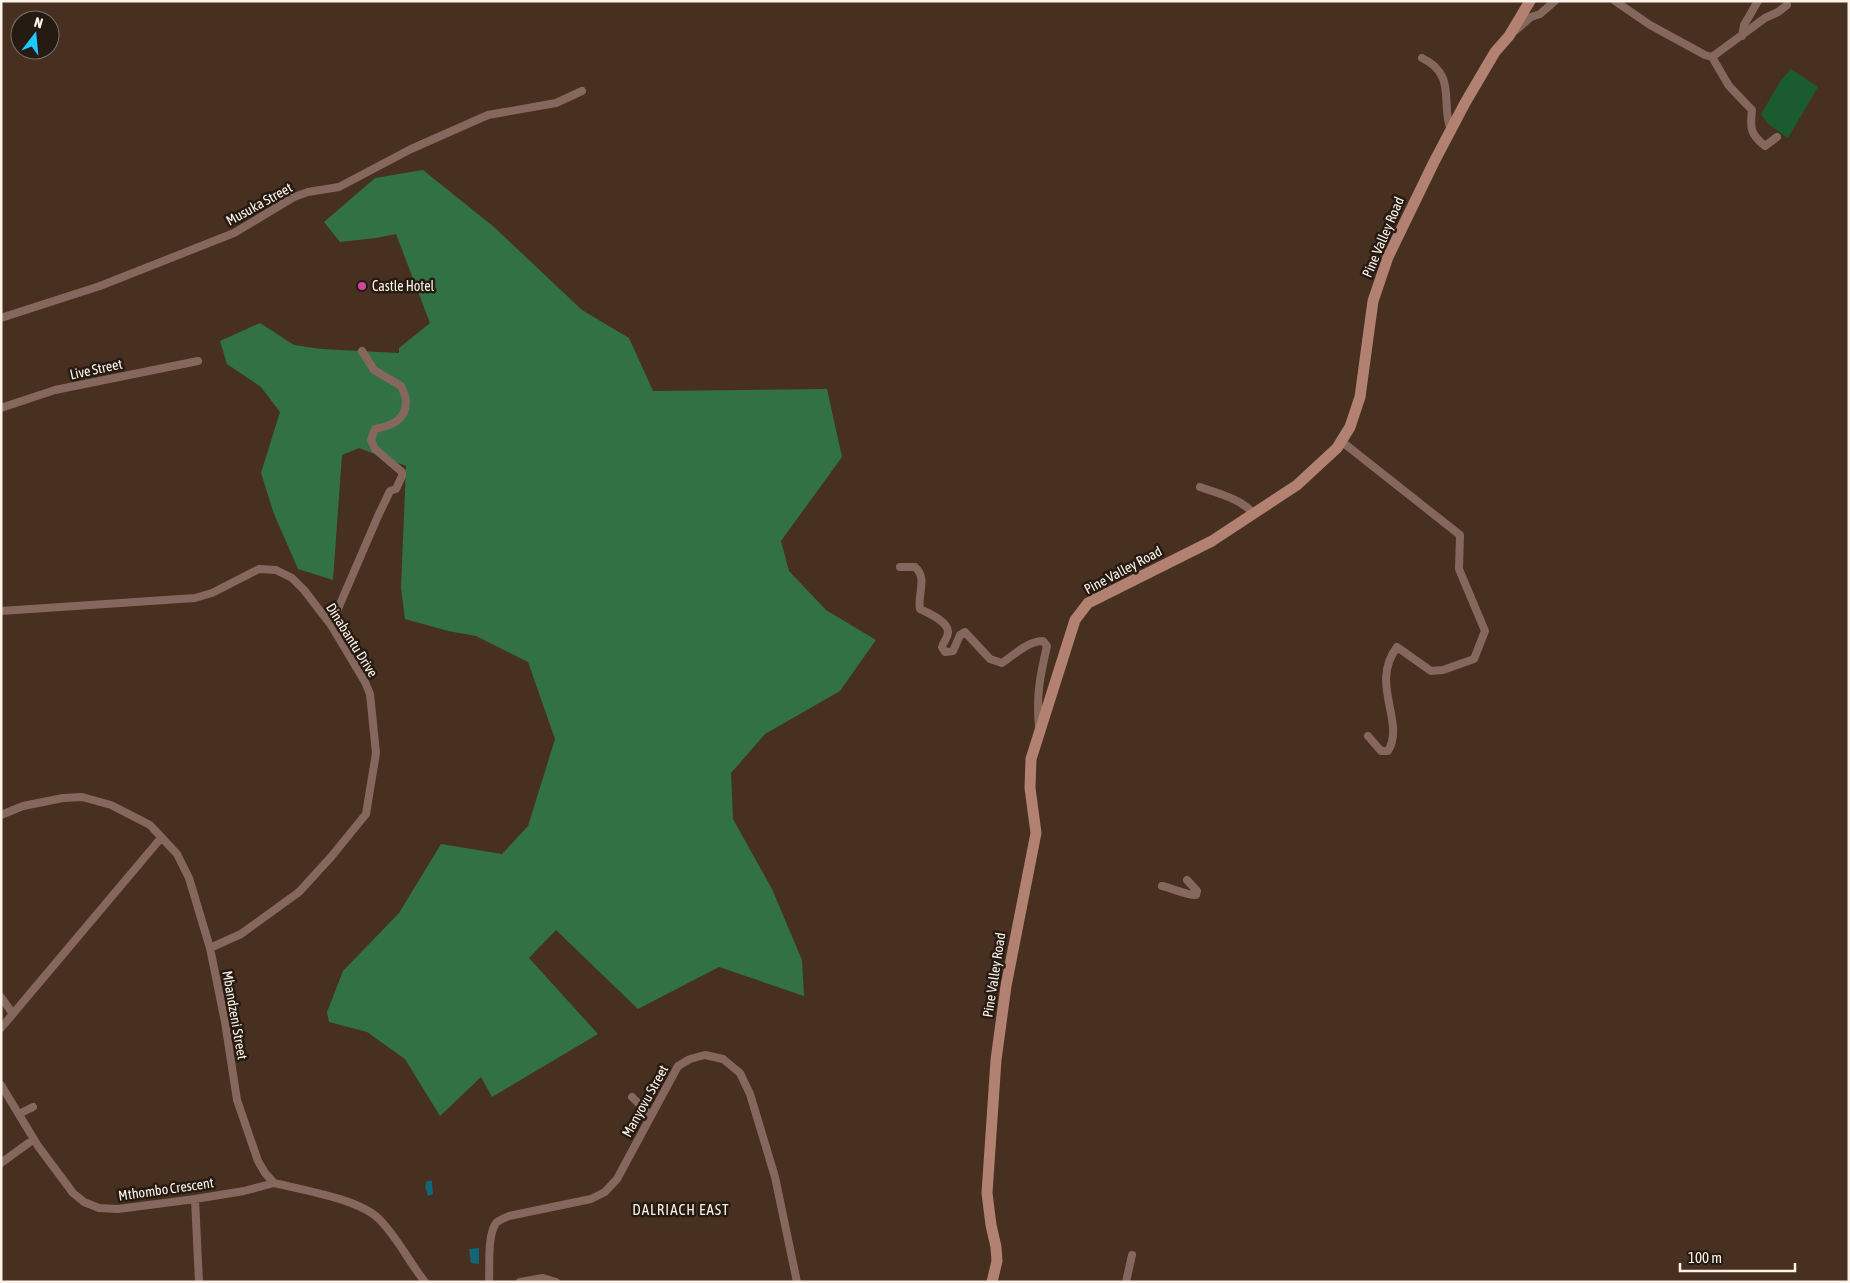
<svg xmlns="http://www.w3.org/2000/svg" width="1850" height="1283" font-family="'Asap Condensed',sans-serif">
<style>
.green{fill:#1b5b30}
.forest{fill:#317144}
.water{fill:#126776}
.lines{fill:none;stroke-linecap:round;stroke-linejoin:round}
.street{stroke:#86675d;stroke-width:8}
.secondary{stroke:#b28171;stroke-width:11}
.hotel-dot{fill:#d1479c;stroke:#261b13;stroke-width:2}
.labels{text-anchor:middle;dominant-baseline:central;stroke-width:5;stroke-linejoin:round;paint-order:stroke}
.street-label{font-size:14px;fill:#fef2e9;stroke:#261b13}
.poi-label{font-size:14px;fill:#fef2e9;stroke:#261b13;text-anchor:start}
.neighbourhood-label{font-size:15px;letter-spacing:1px;fill:#fef2e9;stroke:#261b13}
</style>
<rect width="100%" height="100%" fill="#47301f"/>
<path class="green" d="M1791,69L1818,87L1788,138L1768,124L1761,114L1781,80Z"/>
<path class="forest" d="M423,170L494,227L582,310L629,338L653,391L827,389L842,457L781,541L789,571L826,610L876,640L840,691L765,734L731,773L733,819L772,889L802,960L804,996L719,967L638,1009L556,930L529,958L598,1034L492,1097L481,1077L440,1116L405,1059L367,1032L329,1022L327,1012L343,971L399,913L441,844L502,854L528,826L555,739L528,662L476,636L448,631L405,619L401,588L406,466L359,448L342,455L333,580L298,569L274,514L261,473L280,412L261,387L227,364L220,341L260,323L294,345L321,349L399,353V348L430,323L396,234L376,238L340,242L324,222L375,178Z"/>
<path class="water" d="M427,1181H432L433,1194L428,1196L425,1186Z
M479,1248V1264L471,1263L469,1249Z"/>
<g class="lines">
<path class="street" d="M1615,1L1650,25L1705,55L1712,57L1729,86L1752,110C1750,128 1750,134 1765,146L1777,137
M1516,30L1531,17L1540,14L1555,1
M1742,36L1744,25L1758,1
M1712,57L1765,18L1778,12L1787,5
M1422,58C1458,75 1440,105 1451,130
M1,318L100,286L234,233L294,197L308,192L339,187L411,149L488,115L556,103L582,91
M1,408L55,390L198,361
M1341,441L1460,535L1459,569L1485,631L1474,659L1443,670L1431,671L1397,647C1369,684 1406,722 1388,751H1381L1368,736
M1200,487C1219,494 1240,498 1254,514
M900,567H915C928,578 917,595 920,609C928,613 948,621 948,632C948,638 943,642 942,647L945,652L953,651L960,635L965,632L990,659L1002,663C1014,655 1028,641 1043,641L1047,646C1040,676 1036,696 1039,727
M1,611L195,598L212,593L259,569L276,570L292,578L304,590L331,625L365,682L370,694L376,753L366,814L331,857L299,892L241,934L210,948
M331,625L378,516L390,491L396,489L402,476V472L375,449L371,440L375,429C390,426 406,421 406,402C406,397 403,390 401,386L374,370L362,351
M1,815L23,806L63,798L82,797L111,805L150,825L177,854L189,878L210,948L225,1022L237,1100L258,1161L265,1173L274,1183C303,1190 359,1199 379,1219C398,1238 409,1262 425,1282
M1162,886C1172,888 1188,896 1196,895L1197,891L1187,880
M1,997L13,1014
M1,1028L161,838
M1,1085L38,1146L73,1193L84,1202L99,1208L118,1209L195,1199L244,1191L274,1183
M632,1097L651,1116
M19,1114L33,1107
M1,1163L34,1139
M195,1199L199,1282
M489,1282C490,1266 487,1236 496,1223C499,1220 505,1218 509,1216L591,1199L605,1192L617,1179L678,1066L690,1059L705,1055L723,1059L740,1073L750,1094L775,1177L797,1282
M520,1282L543,1278L556,1282
M1126,1282L1132,1255"/>
<path class="secondary" d="M992,1282L997,1261L996,1247L991,1225L987,1193L996,1060L1006,986L1036,833L1030,788L1031,759L1075,620L1088,603L1212,541L1297,485L1337,448L1350,427L1360,397L1373,301L1388,257L1434,162L1465,103L1495,52L1509,36L1530,1"/>
</g>
<circle class="hotel-dot" cx="362" cy="286" r="5"/>
<g class="labels">
<g class="street-label">
<text transform="translate(259 204) rotate(-29)">Musuka Street</text>
<text transform="translate(1383 237) rotate(-67)">Pine Valley Road</text>
<text transform="translate(96 369) rotate(-12)">Live Street</text>
<text transform="translate(1123 570) rotate(-28)">Pine Valley Road</text>
<text transform="translate(352 640) rotate(58)">Dinabantu Drive</text>
<text transform="translate(994 975) rotate(-81)">Pine Valley Road</text>
<text transform="translate(235 1015) rotate(80)">Mbandzeni Street</text>
<text transform="translate(645 1101) rotate(-61)">Manyovu Street</text>
<text transform="translate(166 1189) rotate(-8)">Mthombo Crescent</text>
</g>
<g class="poi-label">
<text x="372" y="286">Castle Hotel</text>
</g>
<g class="neighbourhood-label">
<text x="681" y="1209">DALRIACH EAST</text>
</g>
</g>
<rect width="1850" height="1283" fill="none" stroke="#fef2e9" stroke-width="5"/>
<g transform="translate(35 35) rotate(16)"><circle r="24" fill="#261b13" stroke="#7c7169"/>
<path d="M0-4L9 19L0 12L-9 19Z" fill="#1fc9fd"/>
<text y="-8" font-size="14" font-weight="bold" text-anchor="middle" fill="#fef2e9">N</text>
</g>
<path d="M1680 1263v8h115v-8" fill="none" stroke="#fef2e9" stroke-width="2.5"/>
<text x="1688" y="1263" font-size="15" fill="#fef2e9" stroke="#261b13" stroke-width="4" paint-order="stroke">100 m</text>
</svg>
